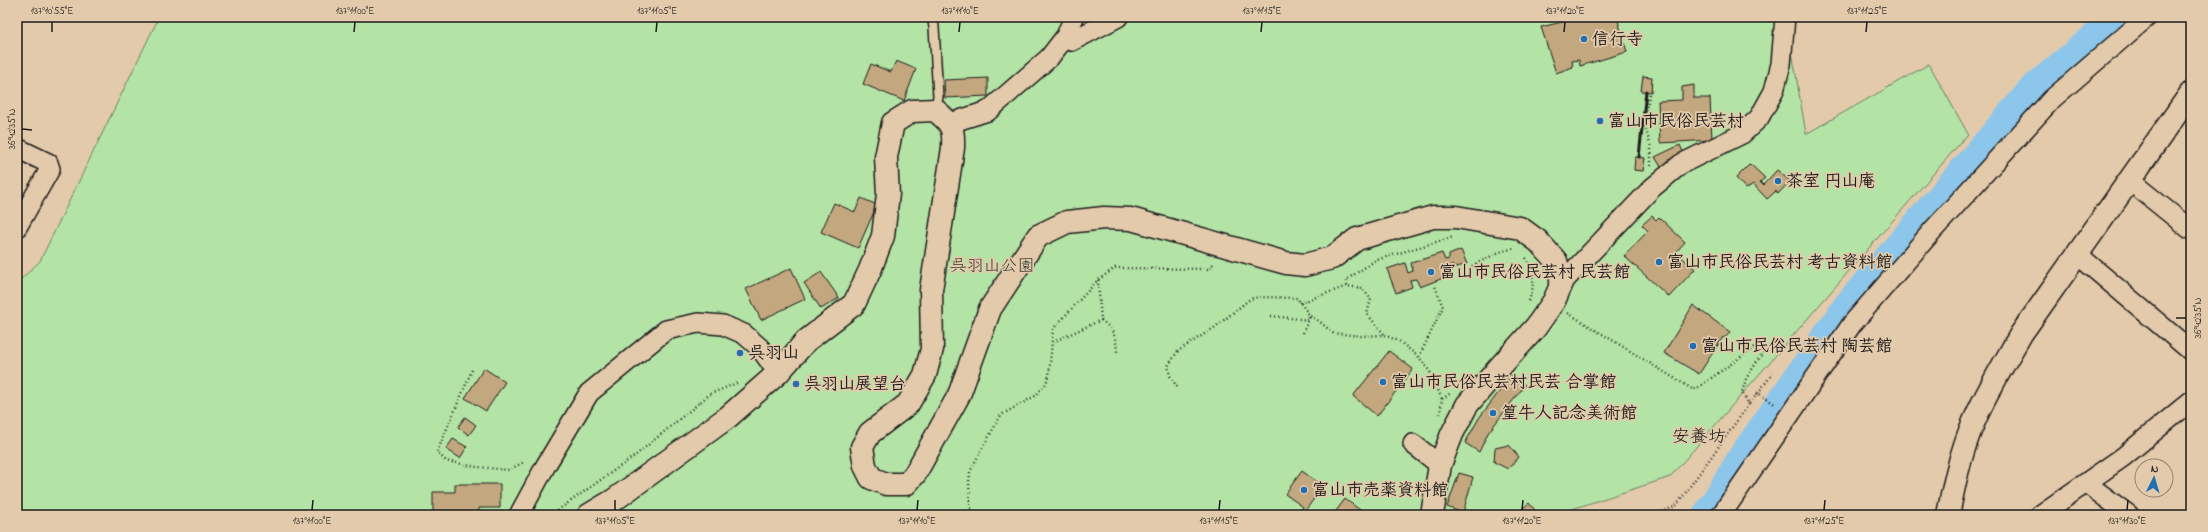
<svg xmlns="http://www.w3.org/2000/svg" width="2208" height="532" font-family="'Indie Flower','Klee One',sans-serif">
<style>
.green{fill:#b3e4a5;stroke:#688060}
.lines{fill:none;stroke-linecap:round;stroke-linejoin:round}
.river{stroke:#8cc6eb;stroke-width:29}
.building{fill:#c3a77e;stroke:#1c1c1c}
.lane-casing{stroke:#1c1c1c;stroke-width:12}
.street-casing{stroke:#1c1c1c;stroke-width:22}
.secondary-casing{stroke:#1c1c1c;stroke-width:25}
.path{stroke:#1c1c1c;stroke-width:2.5;stroke-dasharray:1 3;stroke-linecap:butt}
.lane{stroke:#e3caab;stroke-width:9}
.street{stroke:#e3caab;stroke-width:19}
.secondary{stroke:#e3caab;stroke-width:22}
.rail{stroke:#1c1c1c;stroke-width:3}
.ticks{fill:none;stroke:#1c1c1c;stroke-width:1.5}
.poi-dot{fill:#1f6fb2;stroke:#e3caab;stroke-width:1.5}
.labels{text-anchor:middle;dominant-baseline:central;stroke-width:3.5;stroke-linejoin:round;paint-order:stroke}
.poi-label{font-size:17px;font-weight:bold;fill:#1c1c1c;stroke:#e3caab;text-anchor:start}
.park-label{font-size:17px;fill:#333a31;stroke:#e3caab}
.neighbourhood-label{font-size:18px;fill:#1c1c1c;stroke:#e3caab}
.neatline{fill:none;stroke:#1c1c1c;stroke-width:1.5}
.ticks-label{font-size:10px;text-anchor:middle;fill:#1c1c1c}
</style>
<rect width="100%" height="100%" fill="#e3caab"/>
<filter id="ink" filterUnits="userSpaceOnUse"><feTurbulence type="fractalNoise" baseFrequency=".025" numOctaves="2"/><feDisplacementMap in="SourceGraphic" scale="8" xChannelSelector="R" yChannelSelector="G"/><feConvolveMatrix kernelMatrix="1 2 1 2 8 2 1 2 1" color-interpolation-filters="sRGB"/></filter>
<g filter="url(#ink)">
<path class="green" d="M159,17H1786L1806,134L1929,64L1968,134L1670,477L1563,512L1562,515H17V283L40,261Z"/>
<g class="lines">
<path class="river" d="M1707,515L1743,456L1848,305L2033,89L2119,17"/>
</g>
<path class="building" d="M1583,17H1617L1627,52L1580,66L1579,60L1572,61L1573,67L1556,73L1541,27Z
M896,61L916,69L904,101L863,84L871,64L891,72Z
M1643,76L1652,77L1651,92L1641,91Z
M988,78V96L945,98L944,80Z
M1694,85V98H1710L1712,140L1660,143L1658,101L1682,100V87Z
M1680,145L1684,154L1661,167L1655,157Z
M1635,157L1645,158L1643,171L1634,170Z
M1750,164L1765,178L1760,182L1763,185L1777,170L1790,181L1778,194L1776,191L1767,199L1753,184L1746,189L1736,178Z
M861,198L877,205L858,248L821,232L834,203L855,212Z
M1652,216L1656,220L1659,217L1685,242L1676,252L1695,269L1669,297L1624,256L1648,231L1642,225Z
M1461,250L1467,264L1454,268L1452,265L1448,266L1451,275L1420,287L1416,279L1410,280L1412,287L1396,293L1387,269L1405,263L1408,273L1413,271L1411,263L1442,253L1445,260L1449,259V255Z
M791,268L805,299L761,320L746,289Z
M821,272L839,298L821,309L804,283Z
M1693,305L1730,332L1725,338L1723,337L1699,374L1664,353Z
M1389,351L1413,369L1377,416L1353,396Z
M484,368L505,382L486,411L465,398Z
M1512,375L1525,385L1488,433L1479,452L1465,443L1479,418Z
M465,417L476,425L469,435L458,427Z
M453,439L467,447L460,458L446,449Z
M1509,445L1519,457L1508,469L1494,462L1495,448Z
M1302,471L1323,486L1303,514L1305,515H1297L1303,507L1285,494Z
M1459,473L1473,477L1463,513L1447,507Z
M455,484H500V508H479V515H433V492H455Z
M1345,499L1367,515H1333Z
M1529,503L1539,515H1515Z"/>
<g class="lines">
<g class="lane-casing">
<path id="lane" d="M932,17L934,27L938,97L935,110"/>
</g>
<g class="street-casing">
<path id="street" d="M1066,36L1072,41L1118,17
M950,123L988,111L1049,58L1066,36L1074,17
M17,148L48,163L50,169L17,227
M2129,180L2191,230
M2077,254L2191,351
M1562,283L1652,188L1681,164L1742,134L1759,118L1774,91L1781,64L1785,17
M1413,444L1440,465
M2086,483L2129,515
M519,515L546,465L589,393L666,330L698,323L723,325L744,334L760,348L778,373
M1721,515L1852,324L1933,230L2052,99L2147,17
M2040,515L2123,457L2191,401"/>
</g>
<g class="secondary-casing">
<path id="secondary" d="M589,515L614,500L728,417L778,373L806,341L854,304L870,270L883,236L888,194L886,157L893,123L912,111L935,110C952,124 954,127 953,148L931,290L932,349L925,375L908,404L870,433L862,447L865,466L871,478L886,484H906L915,474L959,395L990,309L1038,236L1067,222L1104,218L1131,219L1286,263L1305,265L1332,258L1357,239L1433,217H1456L1520,228L1538,241L1556,261L1562,283L1554,301L1536,327L1498,369L1467,405L1452,434L1440,465L1432,515
M1948,515C1954,485 1960,455 1972,426C1985,394 2004,364 2021,334L2191,93"/>
</g>
<path class="path" d="M1649,94L1645,126L1651,148V167
M1526,258C1535,272 1535,287 1528,303
M1472,266L1499,252L1515,248
M1347,286L1346,280L1376,260L1453,237
M1300,303L1347,286L1362,288L1371,299L1367,314L1384,334
M1568,313L1692,389H1696L1756,346L1761,345L1763,347V352L1746,379L1742,392L1749,404L1758,393L1776,405
M1271,316L1309,320
M1101,320C1114,330 1116,337 1117,352
M1303,333L1310,316
M1053,342L1101,320L1098,280
M1419,357L1443,307L1435,286
M472,370L437,452L446,461L477,467L509,470L524,462
M1177,387L1170,376L1168,366L1178,351L1214,328L1250,299L1258,297L1297,298L1310,316L1319,321L1333,333L1361,336L1384,335L1399,341L1419,357L1430,372L1442,399L1440,414
M1758,393L1773,373
M1442,399L1451,393
M551,515L636,455L710,394L737,383
M976,515L970,507L969,482L970,472L976,460L1001,415L1035,396L1045,385L1049,376L1053,329L1098,280L1115,268L1210,269L1214,262
M1654,515L1676,506L1749,404"/>
<use href="#lane" class="lane"/>
<use href="#street" class="street"/>
<use href="#secondary" class="secondary"/>
<path class="rail" d="M1639,157L1646,91"/>
</g>
</g>
<path class="ticks" d="M52,32V22M354,32L355,22M656,32L657,22M959,32L960,22M1261,32L1262,22M1564,32L1565,22M1866,32L1867,22M22,129L32,130M2176,318H2186M312,510L313,500M615,510V500M917,510L918,500M1219,510L1220,500M1522,510L1523,500M1824,510L1825,500M2127,510L2128,500"/>
<g class="poi-dot">
<circle cx="1584" cy="39" r="4"/>
<circle cx="1600" cy="121" r="4"/>
<circle cx="1778" cy="181" r="4"/>
<circle cx="1659" cy="262" r="4"/>
<circle cx="1431" cy="272" r="4"/>
<circle cx="1693" cy="346" r="4"/>
<circle cx="740" cy="353" r="4"/>
<circle cx="1383" cy="382" r="4"/>
<circle cx="796" cy="384" r="4"/>
<circle cx="1493" cy="413" r="4"/>
<circle cx="1304" cy="490" r="4"/>
</g>
<g class="labels">
<g class="poi-label">
<text x="1592" y="39">信行寺</text>
<text x="1608" y="121">富山市民俗民芸村</text>
<text x="1786" y="181">茶室 円山庵</text>
<text x="1667" y="262">富山市民俗民芸村 考古資料館</text>
<text x="1439" y="272">富山市民俗民芸村 民芸館</text>
<text x="1701" y="346">富山市民俗民芸村 陶芸館</text>
<text x="748" y="353">呉羽山</text>
<text x="1391" y="382">富山市民俗民芸村民芸 合掌館</text>
<text x="804" y="384">呉羽山展望台</text>
<text x="1501" y="413">篁牛人記念美術館</text>
<text x="1312" y="490">富山市売薬資料館</text>
</g>
<g class="park-label">
<text x="992" y="266">呉羽山公園</text>
</g>
<g class="neighbourhood-label">
<text x="1699" y="438">安養坊</text>
</g>
</g>
<rect width="2208" height="532" fill="none" stroke="#e3caab" stroke-width="44"/>
<g transform="translate(2154 478) rotate(5)"><circle r="19" fill="#e3caab" stroke="#938472"/>
<path d="M0-3L7 15L0 10L-7 15Z" fill="#1f6fb2"/>
<text y="-6" font-size="11" font-weight="bold" text-anchor="middle" fill="#1c1c1c">N</text>
</g>
<rect x="22" y="22" width="2164" height="488" class="neatline"/>
<g class="ticks-label">
<text x="52" y="14">137°10'55"E</text>
<text x="355" y="14">137°11'00"E</text>
<text x="657" y="14">137°11'05"E</text>
<text x="960" y="14">137°11'10"E</text>
<text x="1262" y="14">137°11'15"E</text>
<text x="1565" y="14">137°11'20"E</text>
<text x="1867" y="14">137°11'25"E</text>
<text transform="translate(11 129) rotate(-90)" y="4">36°42'35"N</text>
<text transform="translate(2197 318) rotate(-90)" y="4">36°42'35"N</text>
<text x="312" y="524">137°11'00"E</text>
<text x="615" y="524">137°11'05"E</text>
<text x="917" y="524">137°11'10"E</text>
<text x="1219" y="524">137°11'15"E</text>
<text x="1522" y="524">137°11'20"E</text>
<text x="1824" y="524">137°11'25"E</text>
<text x="2127" y="524">137°11'30"E</text>
</g>
</svg>
